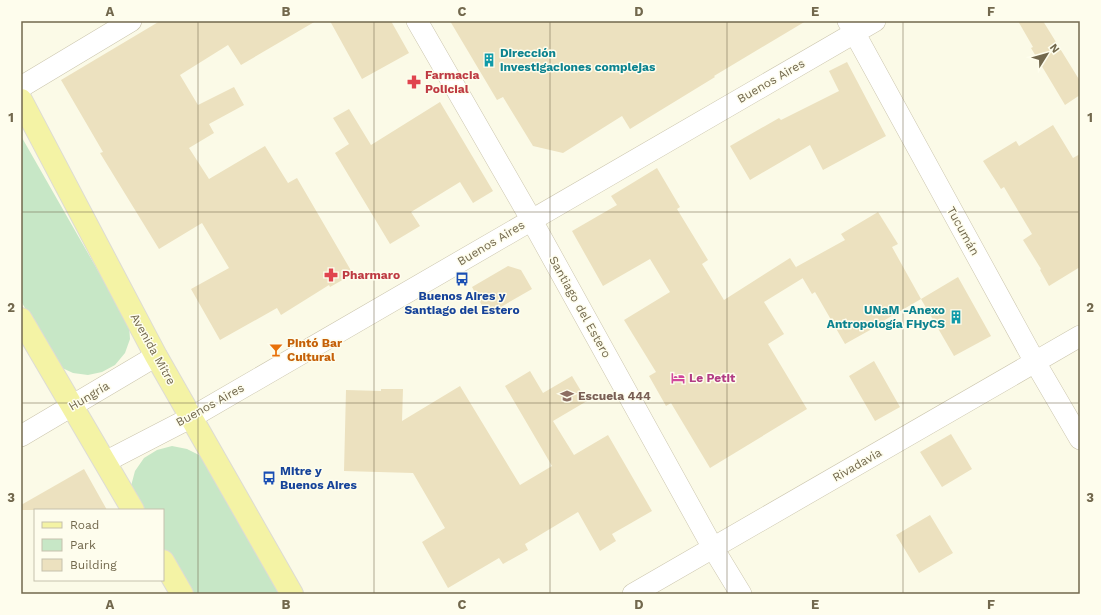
<svg xmlns="http://www.w3.org/2000/svg" width="1101" height="615" font-family="'Work Sans',sans-serif">
<style>
.green{fill:#c7e7c6}
.building{fill:#ece1bf}
.lines{fill:none;stroke-linecap:round;stroke-linejoin:round}
.street-casing{stroke:#ccc6ae;stroke-width:22}
.primary-casing{stroke:#dddbd4;stroke-width:24}
.street{stroke:#fff;stroke-width:21}
.primary{stroke:#f4f3a5;stroke-width:22}
.grid{fill:none;stroke:#72684d;stroke-width:1;stroke-opacity:0.55}
.labels{text-anchor:middle;dominant-baseline:central;stroke-width:3;stroke-linejoin:round;paint-order:stroke}
.culture-label{font-size:12px;font-weight:bold;fill:#0d838f;stroke:#fefded;text-anchor:start}
.health-label{font-size:12px;font-weight:bold;fill:#be3a42;stroke:#fefded;text-anchor:start}
.street-label{font-size:12px;fill:#72684d;stroke:#fefded}
.transit-label{font-size:12px;font-weight:bold;fill:#164399;stroke:#fefded}
.food-label{font-size:12px;font-weight:bold;fill:#c56008;stroke:#fefded;text-anchor:start}
.hotel-label{font-size:12px;font-weight:bold;fill:#b23c85;stroke:#fefded;text-anchor:start}
.education-label{font-size:12px;font-weight:bold;fill:#785e54;stroke:#fefded;text-anchor:start}
.neatline{fill:none;stroke:#72684d;stroke-width:1.5}
.grid-label{font-size:13px;text-anchor:middle;font-weight:bold;fill:#72684d}
</style>
<rect width="100%" height="100%" fill="#fbfae7"/>
<path class="green" d="M21,136L129,325L130,339L125,353L115,365L102,372L88,375L73,373L58,366L21,301Z
M172,446L187,449L201,456L281,594H187L163,553V510H138L131,486L135,471L144,458L157,450Z"/>
<path class="building" d="M160,21H316L241,65L228,45L180,75L198,105L234,87L244,105L209,124L214,133L189,148L209,179L265,146L288,183L297,178L353,274L330,287L329,285L281,315L277,308L220,340L191,289L229,268L202,223L159,249L100,153L103,152L61,80Z
M330,21H391L409,53L362,79Z
M450,21H806L714,76L715,77L630,129L622,116L563,153L533,146L503,97L497,100Z
M1018,21H1043L1080,81V95L1065,105L1031,48L1033,47Z
M847,62L886,136L823,170L810,145L750,180L730,146L779,118L781,120L839,91L829,71Z
M440,102L493,191L473,203L460,182L411,212L420,226L390,244L335,153L349,144L333,118L349,109L371,145Z
M1053,125L1073,158L1080,154V267L1049,286L1040,270L1041,269L1023,240L1032,234L1004,187L1001,189L983,161L1016,141L1019,146Z
M657,168L680,207L677,209L708,260L702,264L724,300L790,258L803,278L764,302L784,334L768,344L807,409L710,468L671,403L666,406L649,376L656,372L624,320L670,292L650,259L603,286L572,231L617,205L611,196Z
M878,212L898,244L892,247L921,299L878,324L879,325L845,344L815,292L812,294L796,267L845,240L841,234Z
M508,266L521,270L532,289L487,315L472,287Z
M958,277L991,336L954,356L921,299Z
M874,361L900,407L875,421L849,376Z
M530,371L543,393L572,376L587,401L553,421L574,455L608,435L652,511L612,534L616,541L600,551L578,512L525,544L528,550L503,564L499,558L448,588L422,542L445,528L413,473L344,471L346,390L381,391V389H403L402,421L460,386L520,485L552,466L505,386Z
M951,434L972,469L942,487L920,452Z
M84,469L107,510H21V505Z
M930,515L953,553L919,573L896,535Z"/>
<g class="lines">
<g class="street-casing">
<path id="street" d="M417,21L531,219L713,548L741,594
M848,21L1035,362L1080,439
M21,87L131,21
M21,436L156,356
M105,462L192,417L875,21
M633,594L1080,336"/>
</g>
<g class="primary-casing">
<path id="primary" d="M21,100L156,356L292,594
M21,319L133,510
M163,561L182,594"/>
</g>
<use href="#street" class="street"/>
<use href="#primary" class="primary"/>
</g>
<path class="grid" d="M198,21V594M374,21V594M550,21V594M727,21V594M903,21V594M21,212H1080M21,403H1080"/>
<defs>
<g id="building-bare" transform="scale(1.08)"><path d="M-4-6H4V6H1V3H-1V6H-4ZM-2.5-4.3h1.7v1.8h-1.7ZM.8-4.3h1.7v1.8H.8ZM-2.5-1h1.7V.8h-1.7ZM.8-1h1.7V.8H.8Z" fill="#0f9aa8" stroke="#fefded" stroke-width="2.5" paint-order="stroke"/></g>
<g id="pharmacy-bare" transform="scale(1.08)"><path d="M-2-6h4v4h4v4h-4v4h-4v-4h-4v-4h4Z" fill="#e0444e" stroke="#fefded" stroke-width="2.5" paint-order="stroke"/></g>
<g id="bus-bare" transform="scale(1.08)"><path d="M-5-6H5V4H4V6H2V4H-2V6H-4V4H-5ZM-3.5-4V0h7V-4ZM-3.5 1.2v1.5H-2V1.2ZM2 1.2v1.5H3.5V1.2Z" fill="#1a4fb4" stroke="#fefded" stroke-width="2.5" paint-order="stroke"/></g>
<g id="bar-bare" transform="scale(1.08)"><path d="M-6-5H6L.8 .8V4.5H3.5V6h-7V4.5H-.8V.8Z" fill="#e8710a" stroke="#fefded" stroke-width="2.5" paint-order="stroke"/></g>
<g id="hotel-bare" transform="scale(1.08)"><path d="M-6-4.5h1.5V1H6V5H4.5V3h-9V5H-6ZM-4 0a1.8 1.8 0 1 1 3.6 0ZM.5 0V-2.5h3Q6-2.5 6 0Z" fill="#d1479c" stroke="#fefded" stroke-width="2.5" paint-order="stroke"/></g>
<g id="school-bare" transform="scale(1.08)"><path d="M0-5L7-2L0 1L-7-2ZM-4 1L0 2.5L4 1V4Q0 6-4 4Z" fill="#8d6e63" stroke="#fefded" stroke-width="2.5" paint-order="stroke"/></g>
</defs>
<g fill-rule="evenodd">
<use href="#building-bare" x="489" y="60"/>
<use href="#pharmacy-bare" x="414" y="82"/>
<use href="#pharmacy-bare" x="331" y="275"/>
<use href="#bus-bare" x="462" y="279"/>
<use href="#building-bare" x="956" y="317"/>
<use href="#bar-bare" x="276" y="350"/>
<use href="#hotel-bare" x="678" y="378"/>
<use href="#school-bare" x="567" y="396"/>
<use href="#bus-bare" x="269" y="478"/>
</g>
<g class="labels">
<g class="culture-label">
<text x="500" y="53">Dirección<tspan x="500" dy="14">investigaciones complejas</tspan></text>
<text x="945" y="310" text-anchor="end">UNaM -Anexo<tspan x="945" dy="14">Antropología FHyCS</tspan></text>
</g>
<g class="health-label">
<text x="425" y="75">Farmacia<tspan x="425" dy="14">Policial</tspan></text>
<text x="342" y="275">Pharmaro</text>
</g>
<g class="street-label">
<text transform="translate(771 81) rotate(-30)">Buenos Aires</text>
<text transform="translate(963 231) rotate(61)">Tucumán</text>
<text transform="translate(491 243) rotate(-31)">Buenos Aires</text>
<text transform="translate(580 307) rotate(61)">Santiago del Estero</text>
<text transform="translate(153 349) rotate(61)">Avenida Mitre</text>
<text transform="translate(89 396) rotate(-31)">Hungría</text>
<text transform="translate(210 405) rotate(-29)">Buenos Aires</text>
<text transform="translate(857 465) rotate(-30)">Rivadavia</text>
</g>
<g class="transit-label">
<text x="462" y="296">Buenos Aires y<tspan x="462" dy="14">Santiago del Estero</tspan></text>
<text x="280" y="471" text-anchor="start">Mitre y<tspan x="280" dy="14">Buenos Aires</tspan></text>
</g>
<g class="food-label">
<text x="287" y="343">Pintó Bar<tspan x="287" dy="14">Cultural</tspan></text>
</g>
<g class="hotel-label">
<text x="689" y="378">Le Petit</text>
</g>
<g class="education-label">
<text x="578" y="396">Escuela 444</text>
</g>
</g>
<rect width="1101" height="615" fill="none" stroke="#fefded" stroke-width="44"/>
<rect x="34" y="509" width="130" height="72" fill="#fefded" stroke="#c6c1ad"/>
<rect x="42" y="522" width="20" height="6" fill="#f4f3a5" stroke="#c6c1ad"/>
<text x="70" y="529" font-size="12" fill="#72684d">Road</text>
<rect x="42" y="539" width="20" height="12" fill="#c7e7c6" stroke="#c6c1ad"/>
<text x="70" y="549" font-size="12" fill="#72684d">Park</text>
<rect x="42" y="559" width="20" height="12" fill="#ece1bf" stroke="#c6c1ad"/>
<text x="70" y="569" font-size="12" fill="#72684d">Building</text>
<g transform="translate(1047 54) rotate(53)" stroke="#fefded" stroke-width="3" paint-order="stroke">
<path d="M0-3L7 15L0 10L-7 15Z" fill="#72684d"/>
<text y="-6" font-size="11" font-weight="bold" text-anchor="middle" fill="#72684d">N</text>
</g>
<rect x="22" y="22" width="1057" height="571" class="neatline"/>
<g class="grid-label">
<text x="110" y="16">A</text>
<text x="286" y="16">B</text>
<text x="462" y="16">C</text>
<text x="639" y="16">D</text>
<text x="815" y="16">E</text>
<text x="991" y="16">F</text>
<text x="11" y="122">1</text>
<text x="1090" y="122">1</text>
<text x="11" y="312">2</text>
<text x="1090" y="312">2</text>
<text x="11" y="502">3</text>
<text x="1090" y="502">3</text>
<text x="110" y="609">A</text>
<text x="286" y="609">B</text>
<text x="462" y="609">C</text>
<text x="639" y="609">D</text>
<text x="815" y="609">E</text>
<text x="991" y="609">F</text>
</g>
</svg>
